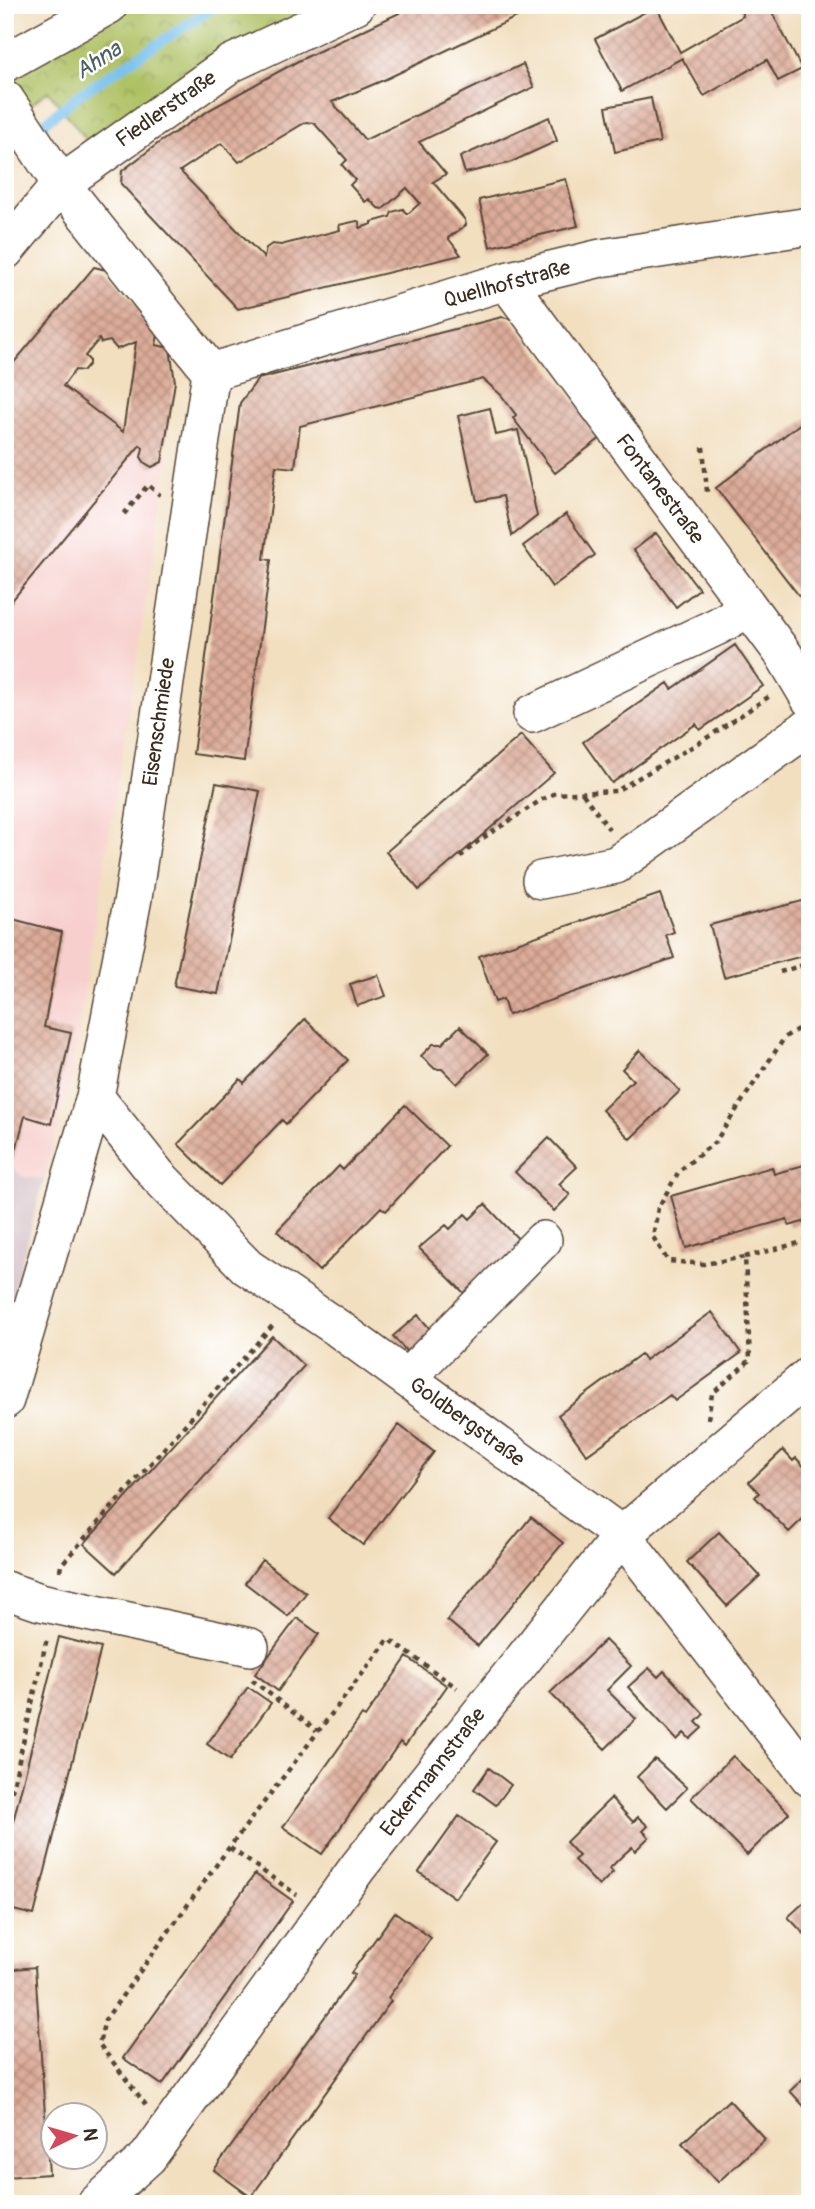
<svg xmlns="http://www.w3.org/2000/svg" width="815" height="2209" font-family="Pangolin,sans-serif">
<style>
.built{fill:#f7d0ce}
.industrial{fill:#d2bec4}
.park{fill:url(#park-crowns);stroke:#747641;stroke-width:2}
.lines{fill:none;stroke-linecap:round;stroke-linejoin:round}
.stream{stroke:#72beec;stroke-width:10}
.building{fill:url(#building-cross-hatch);fill-rule:evenodd}
.minor-casing{stroke:#564536;stroke-width:40}
.path{stroke:#564536;stroke-width:4.5;stroke-dasharray:5 5;stroke-linecap:butt}
.minor{stroke:#fff;stroke-width:37}
.labels{text-anchor:middle;dominant-baseline:central;stroke-width:5;stroke-linejoin:round;paint-order:stroke}
.street-label{font-size:21px;fill:#3b2a1e;stroke:#fff}
.water-label{font-size:23px;font-style:italic;fill:#4e5e66;stroke:#fff}
</style>
<defs>
<pattern id="park-crowns" width="20" height="18" patternUnits="userSpaceOnUse" patternTransform="scale(1.75)"><rect width="20" height="18" fill="#aec164"/><path d="M2 6a3 3 0 1 1 6 0M12 15a3 3 0 1 1 6 0" fill="none" stroke="#8f9d52"/></pattern>
<pattern id="building-cross-hatch" width="8" height="8" patternUnits="userSpaceOnUse" patternTransform="scale(1.75)"><rect width="8" height="8" fill="#ddac9a"/><path d="M0 0l8 8M0 8l8-8" fill="none" stroke="#b48c7d"/></pattern>
</defs>
<rect width="100%" height="100%" fill="#fff"/>
<filter id="ink" filterUnits="userSpaceOnUse"><feTurbulence type="fractalNoise" baseFrequency=".0143" numOctaves="2"/><feDisplacementMap in="SourceGraphic" scale="14" xChannelSelector="R" yChannelSelector="G"/><feConvolveMatrix kernelMatrix="1 2 1 2 8 2 1 2 1" color-interpolation-filters="sRGB"/></filter>
<filter id="wash" filterUnits="userSpaceOnUse"><feTurbulence type="fractalNoise" baseFrequency=".00686" numOctaves="4" result="noise"/><feDisplacementMap in="SourceGraphic" scale="28" xChannelSelector="R" yChannelSelector="G"/><feGaussianBlur stdDeviation="1.57" result="paint"/><feColorMatrix in="noise" values="0 0 0 0 0 0 0 0 0 0 0 0 0 0 0 0 0 1.4 0 .05"/><feComposite in="paint" operator="in"/></filter>
<g filter="url(#wash)">
<rect width="100%" height="100%" fill="#f2dfc0"/>
<path class="built" d="M5,338L140,445L169,455L70,1082L44,1179L22,1178L5,1159Z"/>
<path class="industrial" d="M5,1159L22,1177L44,1179L5,1325Z"/>
<path class="park" d="M126,5H342L182,86L87,141L48,91L5,124V78Z"/>
<g class="lines">
<path class="stream" d="M5,155L80,94L218,5"/>
</g>
<g id="blocks">
<path class="building" d="M416,5H542L386,79L332,102L365,140L523,64L534,87L419,142L446,174L433,182L465,220L466,225L448,238L461,255L238,309L121,184L122,171L160,142L211,109L298,61ZM306,122L314,123L347,160L342,165L355,180L350,185L365,202L369,199L378,208L383,209L407,188L420,203L409,213H406L403,209L392,212L390,217L372,222V224L360,228V222L357,221L339,225L340,230L281,245L272,244L266,248L264,258L180,171L222,143L239,162Z
M738,5H768L802,69L778,81L767,60L704,96L682,58L622,91L595,39L656,6L680,52L743,16Z
M651,98L660,142L615,152L606,107Z
M549,117L557,141L509,163L465,173L460,157Z
M566,179L578,226L490,247L479,200Z
M94,267L106,270L159,329L156,345L170,348L175,382L162,462L152,467L145,463L141,457L143,448L140,445L5,609V373ZM99,339L101,343L110,341L117,349L136,342L123,432L63,386L75,370L83,371L89,364V360L85,356Z
M502,317L511,319L602,437L555,473L513,418L516,415L501,395L483,379L300,426L295,468L276,466L264,559L271,560L244,761L193,754L240,403L258,379Z
M490,408L496,435L518,430L537,516L512,536L503,496L477,501L458,416Z
M810,416V610L716,488Z
M566,514L595,555L552,587L523,546Z
M656,533L699,589L676,607L634,550Z
M735,645L763,686L700,730L696,724L612,783L583,742L668,683L672,689Z
M521,735L554,773L419,890L386,852Z
M216,783L260,791L218,994L174,986Z
M660,894L674,932L666,935L674,958L508,1015L503,999L495,1002L479,956Z
M810,899V954L724,977L710,925Z
M5,917L62,932L44,1027L71,1033L51,1124L25,1116L12,1165L5,1157Z
M378,975L386,996L357,1006L350,984Z
M305,1019L348,1060L286,1124L282,1120L220,1185L178,1144L240,1079L244,1083Z
M460,1026L488,1054L457,1084L442,1069H435L421,1056L433,1044H442Z
M640,1050L680,1091L630,1139L602,1110L633,1080L622,1069Z
M405,1105L447,1146L386,1211L381,1207L319,1271L277,1231L339,1166L343,1170Z
M549,1138L577,1167L559,1184L570,1195L554,1211L515,1172Z
M810,1163V1220L789,1226L787,1219L686,1248L671,1196L772,1167L774,1174Z
M485,1204L522,1243L468,1297L419,1248L446,1225L450,1229L465,1214L470,1219Z
M712,1312L741,1353L675,1401L670,1395L587,1455L558,1415L641,1354L645,1360Z
M418,1315L437,1337L413,1359L393,1336Z
M272,1336L304,1366L116,1573L84,1544Z
M399,1425L434,1452L363,1545L328,1518Z
M783,1450L793,1461L796,1458L810,1473V1512L789,1532L755,1497L759,1493L749,1482Z
M531,1517L563,1543L478,1646L447,1620Z
M719,1532L760,1576L727,1606L687,1562Z
M262,1560L306,1593L288,1616L245,1583Z
M297,1618L319,1634L278,1691L255,1674Z
M59,1637L101,1648L34,1915L5,1908V1854Z
M605,1640L631,1666L607,1690L636,1719L605,1749L550,1693Z
M407,1657L447,1686L405,1746L400,1742L322,1854L283,1827L362,1715L365,1717Z
M649,1668L658,1677L664,1671L704,1714L696,1722L702,1728L690,1739L684,1733L677,1740L628,1687Z
M248,1687L271,1703L230,1760L207,1744Z
M733,1756L789,1813L747,1855L691,1798Z
M655,1759L687,1788L667,1808L637,1777Z
M489,1768L511,1785L496,1805L474,1789Z
M611,1798L633,1822L638,1817L648,1826L643,1831L649,1837L635,1851L632,1847L621,1857L610,1868L613,1872L599,1886L574,1860L579,1856L566,1842Z
M459,1816L496,1842L455,1898L419,1872Z
M255,1874L293,1901L162,2085L123,2058Z
M810,1897V1940L788,1917Z
M395,1912L431,1938L388,1998L391,2001L251,2197L214,2170L355,1975L351,1973Z
M35,1967L49,2174L6,2177L5,1970Z
M810,2072V2113L790,2091Z
M729,2100L765,2139L718,2182L682,2143Z"/>
</g>
</g>
<g filter="url(#ink)">
<use href="#blocks" fill-opacity="0" stroke="#564536" stroke-width="2"/>
<g class="lines">
<g class="minor-casing">
<path id="minor" d="M5,63L109,5
M5,99L61,184L211,372L133,898L95,1097L5,1400
M5,251L61,184L230,64L356,5
M506,281L784,655L810,699
M211,372L506,281L601,258L810,226
M532,714L718,626L749,608
M541,880L616,865L810,726
M95,1097L158,1176L247,1267L339,1329L622,1535L810,1778
M407,1378L543,1240
M5,1590L40,1602L250,1647
M96,2204L148,2157L358,1867L622,1535L810,1375"/>
</g>
<path class="path" d="M142,12L154,5
M703,447L707,492
M124,514L148,485L160,495
M583,794L609,829
M460,857L477,842L541,800L553,794L616,791L702,741L770,696
M780,972L810,963
M745,1257L810,1240
M708,1419L712,1394L750,1360L745,1257L704,1264L668,1261L653,1237L658,1208L679,1171L715,1142L785,1037L810,1021
M60,1571L61,1565L274,1324
M252,1680L317,1731
M5,1821L47,1638
M230,1848L297,1895
M146,2105L99,2044L105,2020L225,1853L389,1639L457,1688"/>
<use href="#minor" class="minor"/>
</g>
</g>
<g class="labels">
<g class="street-label">
<text transform="translate(166 109) rotate(-35)">Fiedlerstraße</text>
<text transform="translate(507 284) rotate(-15)">Quellhofstraße</text>
<text transform="translate(660 489) rotate(53)">Fontanestraße</text>
<text transform="translate(159 722) rotate(-82)">Eisenschmiede</text>
<text transform="translate(467 1422) rotate(36)">Goldbergstraße</text>
<text transform="translate(433 1772) rotate(-52)">Eckermannstraße</text>
</g>
<g class="water-label">
<text transform="translate(98 60) rotate(-33)">Ahna</text>
</g>
</g>
<rect width="815" height="2209" fill="none" stroke="#fff" stroke-width="28"/>
<g transform="translate(74 2136) rotate(85)"><circle r="33" fill="#ffffff" stroke="#b1aaa5" stroke-width="2"/>
<path d="M0-5L12 26L0 18L-12 26Z" fill="#d1495b"/>
<text y="-10" font-size="19" font-weight="bold" text-anchor="middle" fill="#3b2a1e">N</text>
</g>
</svg>
